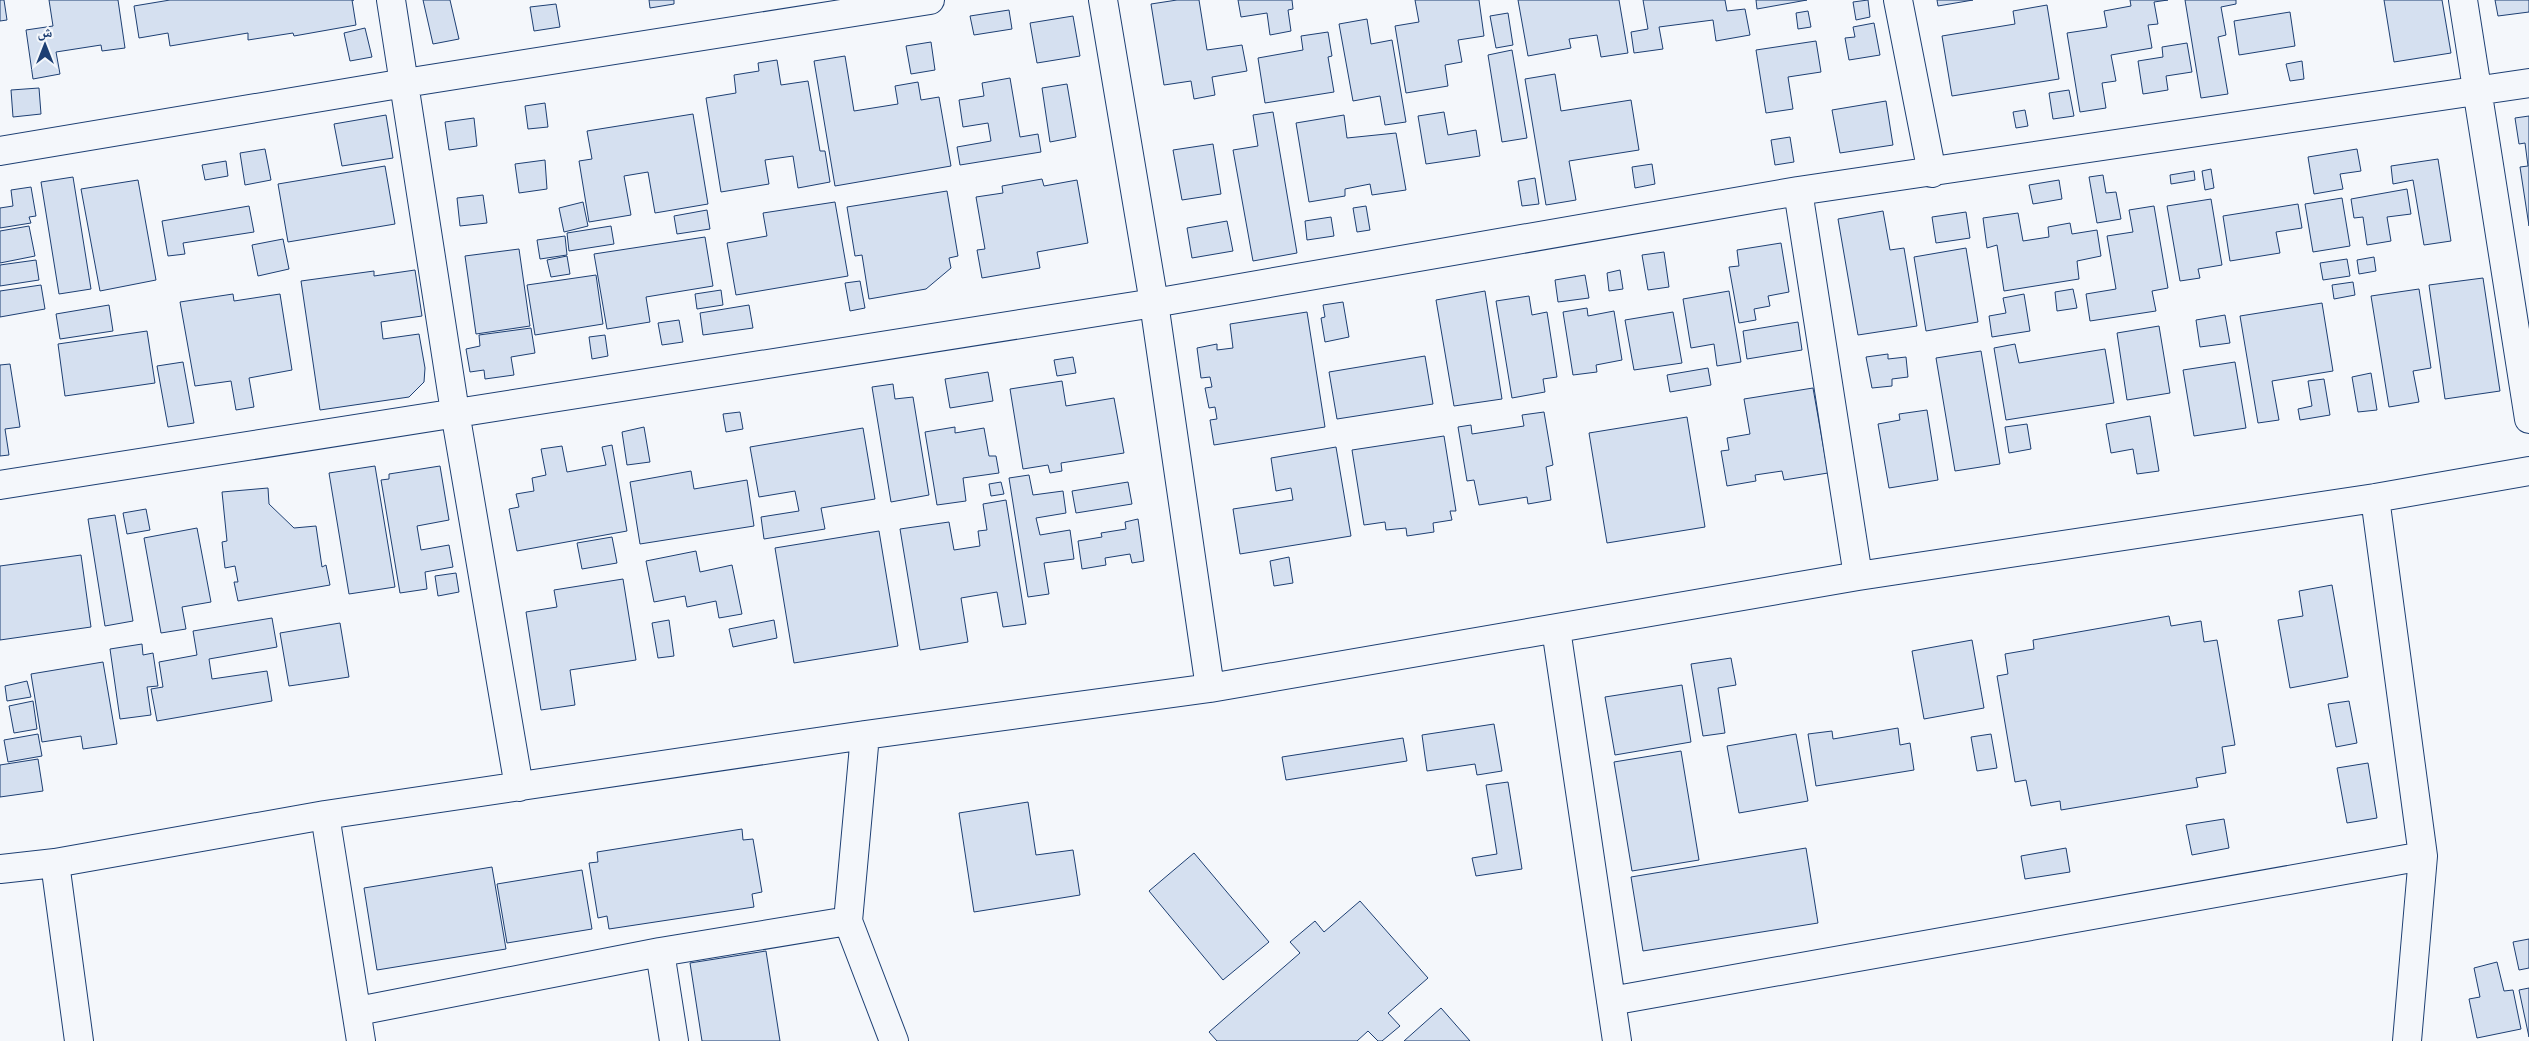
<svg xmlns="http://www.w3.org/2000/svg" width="2529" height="1041" font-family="'Varela Round','Noto Naskh Arabic',sans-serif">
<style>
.building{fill:#d5e0f0;stroke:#1d3f73}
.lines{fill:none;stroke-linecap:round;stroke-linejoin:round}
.minor-casing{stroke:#1d3f73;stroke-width:30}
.minor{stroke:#f4f7fb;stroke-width:28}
</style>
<rect width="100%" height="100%" fill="#f4f7fb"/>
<path class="building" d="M0,0H4L7,20L0,21Z
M49,0H118L125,48L102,51L101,45L56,52L60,74L33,79L26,30L53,26Z
M170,0H354H352L356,25L294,36L293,33L248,40V33L170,46L168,33L139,38L134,6Z
M423,0H450L459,39L433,44Z
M649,0H674V4L650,8Z
M1177,0H1199L1207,50L1242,45L1247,71L1212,77L1215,95L1194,99L1191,81L1164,85L1151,4Z
M1238,0H1292L1293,9L1288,10L1291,31L1270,35L1267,13L1241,17Z
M1415,0H1479L1484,36L1458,40L1462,62L1445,65L1448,86L1406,93L1395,26L1419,22Z
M1518,0H1619L1628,53L1601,57L1597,35L1569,39L1571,48L1528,56Z
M1643,0H1725L1727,11L1745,9L1750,35L1716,41L1713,20L1659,27L1663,49L1634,53L1631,32L1648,29Z
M1756,0H1807L1757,9Z
M1868,0L1870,17L1856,20L1853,2Z
M1937,0H1973L1938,6Z
M2130,0H2168L2154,2L2158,24L2148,25L2152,48L2111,55L2116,81L2102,83L2106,108L2080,112L2067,33L2107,27L2104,11L2131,6Z
M2185,0H2236V4L2221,7L2226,35L2218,37L2228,94L2201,98Z
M2384,0H2442L2451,53L2394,62Z
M2495,0H2529V12L2498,16Z
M556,4L560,27L534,31L530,7Z
M2047,5L2059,79L1952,96L1942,36L2015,24L2013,11Z
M1009,10L1012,29L974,35L970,16Z
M1808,11L1811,27L1798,29L1796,13Z
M2290,12L2295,46L2239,55L2234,21Z
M1508,13L1513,45L1496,48L1490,16Z
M1073,16L1080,56L1037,63L1030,23Z
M1367,19L1371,44L1392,40L1406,122L1385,125L1380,96L1353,101L1339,24Z
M1874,23L1880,55L1849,60L1845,38L1855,37L1853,27Z
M365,28L372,57L350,61L344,33Z
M1328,32L1332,56L1328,57L1334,92L1265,103L1258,58L1303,50L1301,36Z
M1816,41L1821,72L1788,77L1793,109L1766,113L1756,50Z
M931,42L935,70L911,74L906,46Z
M2187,43L2192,72L2166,76L2168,90L2143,94L2138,61L2163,57L2162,47Z
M1512,50L1527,138L1502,142L1488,55Z
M845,56L854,111L898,104L895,86L918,82L921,100L939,97L951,166L835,186L814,61Z
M777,60L781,85L808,81L820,151H825L830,182L798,188L793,156L765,160L769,184L721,192L706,98L736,93L734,75L759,71L758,63Z
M2302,61L2304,79L2290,81L2286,64Z
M1555,74L1561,111L1631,100L1639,150L1569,161L1576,200L1546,205L1525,79Z
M1010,78L1020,137L1038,134L1041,152L960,165L957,147L991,141L988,123L963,127L959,100L984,96L982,83Z
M1067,84L1076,137L1050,142L1042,88Z
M39,88L41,114L13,117L11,90Z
M2069,90L2074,116L2053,119L2049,93Z
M1886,101L1893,145L1840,153L1832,110Z
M545,103L548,127L528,129L525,106Z
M2025,110L2028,126L2016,128L2013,112Z
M1273,112L1297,253L1253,261L1233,150L1258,146L1253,115Z
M1444,112L1448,135L1476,130L1480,156L1426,164L1418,116Z
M693,114L708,204L655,213L648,172L624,176L631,215L589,222L579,161L592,159L587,131Z
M386,115L393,158L342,166L334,124Z
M1344,115L1347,138L1396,133L1406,190L1372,195L1370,184L1345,189V196L1309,202L1296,123Z
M2529,116V226L2520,167L2528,166L2525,143L2519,144L2515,118Z
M474,118L477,146L449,150L445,122Z
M1790,137L1794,162L1775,165L1771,140Z
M1213,144L1221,194L1182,200L1173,150Z
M265,149L271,180L245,185L240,153Z
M2357,149L2361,171L2340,174L2343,189L2314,194L2308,157Z
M2438,159L2451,241L2424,245L2413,180L2393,184L2391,166Z
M545,160L547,189L519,193L515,164Z
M226,161L228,176L205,180L202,165Z
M1652,164L1655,184L1635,188L1632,167Z
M385,166L395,224L288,242L278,184Z
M2211,169L2214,188L2205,190L2202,171Z
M2194,171L2195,180L2171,184L2170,175Z
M2103,175L2106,193L2116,192L2121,219L2097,223L2089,177Z
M73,177L91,289L59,294L41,182Z
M1535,178L1539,204L1522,206L1518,181Z
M1042,179L1044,186L1077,180L1088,243L1037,252L1040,268L982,278L977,250L985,249L976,197L1003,193L1002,186Z
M138,180L156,280L100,291L81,189Z
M2059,180L2062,199L2033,204L2029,185Z
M31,187L36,216L29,217L31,223L0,228V208L13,206L11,190Z
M2407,189L2411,214L2387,217L2391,241L2367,245L2363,217L2354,218L2351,199Z
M947,191L958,256L949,258L951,268L926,289L869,299L862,255L855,256L847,207Z
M483,195L487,223L460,226L457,198Z
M2342,198L2350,246L2313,252L2305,204Z
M2211,199L2222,265L2198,269L2200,278L2180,281L2167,206Z
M583,202L588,226L564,232L559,208Z
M835,202L848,276L736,295L727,243L767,236L763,213Z
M2298,204L2302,228L2276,232L2280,253L2230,261L2223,216Z
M249,206L254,232L183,243L185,254L168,256L162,221Z
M1366,206L1370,230L1357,232L1353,208Z
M2154,206L2168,288L2152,291L2156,311L2090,321L2086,294L2116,289L2107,236L2133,232L2129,210Z
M707,210L710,229L677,234L674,216Z
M1883,211L1890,250L1904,248L1917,326L1858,335L1838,219Z
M1966,212L1970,238L1936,243L1932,217Z
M2018,213L2023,241L2049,237L2048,227L2070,223L2072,234L2097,230L2101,256L2077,261L2079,279L2004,291L1997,245L1987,248L1983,218Z
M1331,217L1334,236L1307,240L1305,221Z
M1227,221L1233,251L1192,258L1187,228Z
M29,226L35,256L0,263V231Z
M611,226L614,244L569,251L567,233Z
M565,236L567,255L540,259L537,240Z
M705,237L713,286L646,297L650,322L607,329L594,254Z
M283,239L289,269L258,276L252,245Z
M1781,243L1789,292L1768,296L1770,306L1754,309L1756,320L1739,323L1729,267L1739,266L1737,250Z
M1966,248L1978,322L1926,331L1914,257Z
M519,249L530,326L476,334L465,256Z
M1664,252L1669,287L1648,290L1642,255Z
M567,256L570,274L551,277L547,260Z
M2374,257L2376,271L2359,274L2357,260Z
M2347,259L2350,276L2323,280L2320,263Z
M36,260L39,280L0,286V265Z
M415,270L422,316L381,322L383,339L419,334L425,368L424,382L409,397L320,410L301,281L374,271V276Z
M1620,270L1623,289L1609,291L1607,273Z
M596,275L603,324L535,335L527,285Z
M1585,275L1589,298L1558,302L1555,280Z
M2483,278L2500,391L2445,399L2429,285Z
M860,281L865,308L850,311L845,283Z
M2353,282L2355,295L2334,299L2332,285Z
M41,285L45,309L0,317V291Z
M2073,289L2077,308L2057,311L2055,292Z
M2419,289L2431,368L2413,371L2419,402L2389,407L2371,296Z
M721,290L723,305L697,309L695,294Z
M1485,291L1502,399L1454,406L1436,300Z
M1729,291L1741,362L1717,366L1714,344L1691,348L1683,299Z
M233,294L234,301L280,294L292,370L249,378L254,407L236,410L231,381L195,386L180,302Z
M2024,294L2030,331L1992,337L1989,316L2006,313L2003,298Z
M1529,296L1532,315L1547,312L1557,377L1543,379L1545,392L1512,398L1496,301Z
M1343,302L1349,337L1325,342L1321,318L1325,317L1323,305Z
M2322,303L2333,371L2272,381L2279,420L2258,423L2240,316Z
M109,305L113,331L60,339L56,314Z
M749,305L753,328L703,335L700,313Z
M1587,308L1588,316L1614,311L1622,360L1596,365L1597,372L1573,375L1563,312Z
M1307,312L1325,427L1214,445L1210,420L1217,419L1215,407L1209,408L1205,388L1212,387L1210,377L1201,378L1197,348L1217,344V350L1233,348L1230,324Z
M1673,312L1682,363L1634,370L1625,320Z
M2225,315L2230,343L2200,347L2196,320Z
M679,320L683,342L662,345L658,323Z
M1798,322L1802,350L1747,359L1743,331Z
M2159,326L2170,393L2127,400L2117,333Z
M531,328L535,353L511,357L514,375L485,379L484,370L470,372L466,349L480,346L479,335Z
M147,331L155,383L65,396L58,344Z
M605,335L608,356L592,359L589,337Z
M2015,344L2019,363L2105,349L2114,403L2006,420L1994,348Z
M1981,351L2000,464L1955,471L1936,358Z
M1888,354V359L1906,357L1908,377L1892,379V386L1872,388L1866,357Z
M1425,356L1433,404L1337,419L1329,372Z
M1073,357L1076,373L1057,376L1054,360Z
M183,362L194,423L168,427L157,366Z
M2235,362L2246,428L2194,436L2183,370Z
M10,364L20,427L5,429L9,455L0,456V365Z
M1708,368L1711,385L1670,392L1667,375Z
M988,372L993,401L950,408L945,379Z
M2371,373L2377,410L2358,412L2352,377Z
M2324,379L2330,415L2300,420L2298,409L2312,406L2308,381Z
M1062,381L1066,406L1114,398L1124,453L1061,463L1062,471L1050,473L1048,465L1023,469L1010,389Z
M893,384L895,399L913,397L929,495L891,502L872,387Z
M1813,388L1828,473L1784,480L1782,471L1755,475L1756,481L1727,486L1721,451L1729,450L1727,438L1750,434L1744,399Z
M1927,410L1938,480L1889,488L1878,424L1900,420L1899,414Z
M740,412L743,429L726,432L723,414Z
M1544,412L1553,465L1546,467L1551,500L1528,504L1527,497L1479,505L1474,480L1467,481L1458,427L1471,425L1472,434L1524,426L1522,415Z
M2150,416L2159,471L2137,474L2133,449L2111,453L2106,424Z
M1687,417L1705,527L1607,543L1589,433Z
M2027,424L2031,449L2009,453L2005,427Z
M644,427L650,462L627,465L622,432Z
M955,427V433L984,428L989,456H996L999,473L963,478L966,501L937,505L925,432Z
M863,428L875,499L821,508L825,529L764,539L761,517L799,511L795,491L759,497L750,447Z
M1444,436L1456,511H1450L1452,520L1433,523L1434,532L1407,536L1406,528L1386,530L1385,522L1364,525L1352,450Z
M612,445L627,531L517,551L509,509L519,507L516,494L534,491L532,478L546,475L541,449L562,446L567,472L606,465L602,447Z
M1336,447L1351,536L1240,554L1233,509L1293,500L1291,488L1276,491L1271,458Z
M375,466L395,587L349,594L329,473Z
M440,466L449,520L417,526L421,550L449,545L453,567L425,572L427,589L400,593L381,480L389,479V474Z
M691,471L694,489L747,480L754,526L640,544L630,482Z
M1029,475L1033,495L1063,491L1066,513L1036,518L1040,535L1070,530L1074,559L1044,563L1049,594L1028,597L1009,478Z
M1001,482L1004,494L991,496L989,484Z
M1128,482L1132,504L1076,513L1072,491Z
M268,488L269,504L294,528L316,526L322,567L326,565L330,585L238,601L234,582H238L235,566L225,568L222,542L227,541L222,492Z
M1006,500L1026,624L1003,627L997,592L961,598L968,642L920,650L900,529L949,522L954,550L980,546L978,531L987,530L983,504Z
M146,509L150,530L127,534L123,513Z
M115,515L133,621L105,626L88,519Z
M1138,519L1144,561L1132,563L1130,554L1105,558L1106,565L1082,569L1078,541L1102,537L1101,533L1126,529L1125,522Z
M197,528L211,602L182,607L186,629L161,633L144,538Z
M879,531L898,646L794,663L775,548Z
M612,537L617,563L582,569L577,543Z
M696,551L700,572L732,565L742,614L719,618L716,601L687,607L685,596L654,602L646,561Z
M81,555L91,627L0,640V566Z
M1289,557L1293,583L1274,586L1270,561Z
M456,573L459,592L438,596L435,576Z
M623,579L636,660L570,670L575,705L541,710L526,612L557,607L554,590Z
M2332,585L2348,677L2290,688L2278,620L2303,616L2299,591Z
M2169,616L2171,626L2201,621L2204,642L2217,640L2235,745L2222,747L2226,773L2196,778L2198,787L2061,810L2060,801L2031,806L2026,780L2015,782L1997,676L2008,674L2005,654L2034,649L2033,640Z
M272,618L277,647L209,659L212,679L267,671L272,701L157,721L151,689L163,687L159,662L197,655L193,631Z
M669,620L674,656L658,658L652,623Z
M774,620L777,638L733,647L729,629Z
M340,623L349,677L289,686L280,633Z
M1972,640L1984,708L1924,719L1912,651Z
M142,644L143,655L153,653L158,686L147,687L151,715L120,719L110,649Z
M1731,658L1736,685L1718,688L1725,733L1703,736L1691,664Z
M103,662L117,744L83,749L81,736L42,742L31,674Z
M27,681L31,697L7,701L5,686Z
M1682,685L1691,742L1615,755L1605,697Z
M33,701L37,729L14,733L9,706Z
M2349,701L2357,743L2336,747L2328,704Z
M1494,724L1502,771L1477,775L1475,764L1427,771L1422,735Z
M1898,728L1900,745L1910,743L1914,770L1816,786L1808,734L1832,731L1833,739Z
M38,734L42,756L8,762L4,740Z
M1796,734L1808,801L1739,813L1727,746Z
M1991,734L1997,768L1977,771L1971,737Z
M1403,738L1407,761L1286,780L1282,757Z
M1681,751L1699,860L1632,871L1614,762Z
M38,759L43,791L0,797V765Z
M2368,763L2377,818L2347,823L2337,768Z
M1508,782L1522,869L1476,876L1472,858L1497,854L1486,785Z
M1028,802L1036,855L1073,850L1080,895L974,912L959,813Z
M2224,819L2229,848L2192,855L2186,825Z
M742,829L743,840L753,839L762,892L752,894L754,907L609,929L607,916L598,918L589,863L598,862L597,852Z
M1806,848L1818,923L1643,951L1631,877Z
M2066,848L2070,872L2025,879L2021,856Z
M1194,853L1269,942L1223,980L1149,891Z
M492,867L506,949L377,970L364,888Z
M582,870L592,929L507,943L497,884Z
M1360,901L1428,978L1388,1013L1400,1026L1382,1041H1378L1368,1031L1357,1041H1217L1209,1032L1300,953L1290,942L1315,921L1324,932Z
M2529,939V968L2519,970L2513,942Z
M766,951L780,1041H702L690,963Z
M2497,962L2504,991L2513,990L2521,1029L2477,1038L2469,999L2480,997L2474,968Z
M2529,988V1037L2519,990Z
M1441,1008L1470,1041H1404Z"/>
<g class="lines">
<g class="minor-casing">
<path id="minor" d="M391,0L455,412L519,787
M1103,0L1154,303L1210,688
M1898,0L1932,173
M2463,0L2529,419
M0,151L405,83L930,0
M1798,191L1858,576
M0,485L1154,303L1798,191L2529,83
M2375,498L2423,856L2407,1041
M1556,629L1617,1041
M865,735L848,921L894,1041
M325,815L361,1041
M55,863L79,1041
M0,869L55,863L325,815L865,735L1210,688L1858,576L2375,498L2529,471
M660,952L674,1041
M1611,1001L2423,856
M358,1011L660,952L848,921"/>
</g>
<use href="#minor" class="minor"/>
</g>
<g transform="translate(45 45)" stroke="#f4f7fb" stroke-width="4" paint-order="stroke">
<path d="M0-4L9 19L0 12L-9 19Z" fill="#1d3f73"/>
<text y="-8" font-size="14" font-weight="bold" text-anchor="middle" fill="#1d3f73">ش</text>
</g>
</svg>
